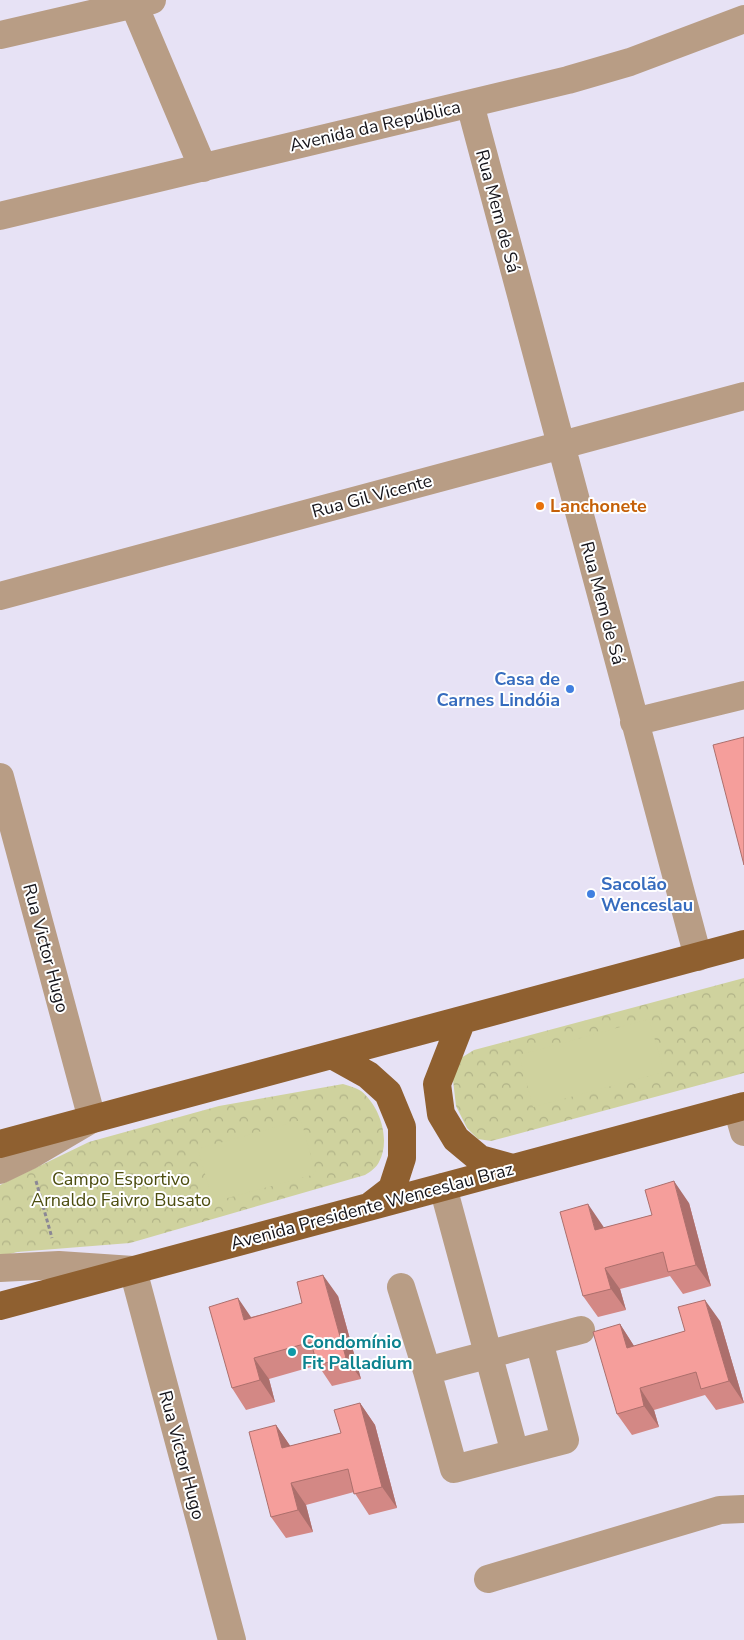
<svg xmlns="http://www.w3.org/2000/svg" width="744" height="1640" font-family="'Nunito Sans',sans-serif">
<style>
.park{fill:url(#park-crowns)}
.pitch{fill:#cfd29e}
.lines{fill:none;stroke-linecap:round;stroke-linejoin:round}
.path{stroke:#8b8795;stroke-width:3;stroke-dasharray:4 2.5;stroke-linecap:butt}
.minor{stroke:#b89d85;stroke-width:28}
.major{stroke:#8f6030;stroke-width:28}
.wall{fill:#d38885}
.shaded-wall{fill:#ac6f6c}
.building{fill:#f59e9b;stroke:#ac6f6c}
.food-dot{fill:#e8710a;stroke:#fff;stroke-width:2}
.shop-dot{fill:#3f7fe0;stroke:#fff;stroke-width:2}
.culture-dot{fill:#0f9aa8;stroke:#fff;stroke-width:2}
.labels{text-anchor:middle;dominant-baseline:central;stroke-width:4;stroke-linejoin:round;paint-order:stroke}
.street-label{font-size:18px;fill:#15141a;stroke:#fff}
.food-label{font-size:18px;font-weight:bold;fill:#c56008;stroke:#fff;text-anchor:start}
.shop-label{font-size:18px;font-weight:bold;fill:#366cbe;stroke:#fff;text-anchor:end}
.park-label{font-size:18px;fill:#4c4d0f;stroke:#fff}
.culture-label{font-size:18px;font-weight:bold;fill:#0d838f;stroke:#fff;text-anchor:start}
</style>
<defs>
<pattern id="park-crowns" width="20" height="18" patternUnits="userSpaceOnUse" patternTransform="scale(1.25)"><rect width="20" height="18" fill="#cfd29e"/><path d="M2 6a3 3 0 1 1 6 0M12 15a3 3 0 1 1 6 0" fill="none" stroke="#b1b388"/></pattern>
</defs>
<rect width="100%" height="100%" fill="#e7e2f5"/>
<path class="park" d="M744,978V1073L491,1141L478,1139L467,1128L456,1106L453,1080L461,1058L474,1050Z
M343,1084C349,1086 357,1088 361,1091C380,1106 391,1140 379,1162C377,1167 370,1172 365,1175L130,1243L17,1252L0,1257V1185L89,1142L219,1106Z"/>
<path class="pitch" d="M649,1019L664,1072L533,1107L519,1055Z
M301,1120L316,1174L213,1202L198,1149Z"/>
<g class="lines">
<path class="path" d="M36,1181L52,1238"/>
<path class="minor" d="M132,0L203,168
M0,35L152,0
M470,104L698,957
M0,216L568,80L630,62L744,19
M0,596L744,396
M634,722L744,695
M0,777L92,1119L29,1156L0,1170
M737,1108L744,1132
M443,1187L515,1453
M0,1268L59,1265L133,1270L232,1640
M401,1287L427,1371
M539,1341L565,1440L454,1469L427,1371C479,1357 530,1343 581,1330
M488,1579L720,1510L744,1509"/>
<path class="major" d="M462,1020L437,1084L441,1114L456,1139L480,1159L513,1168
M332,1055L368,1075L388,1093L402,1127V1158L392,1189L370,1206
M0,1144L744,944
M0,1306L744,1106"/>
</g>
<path class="wall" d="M689,1203L711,1286L683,1294L670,1276L620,1289L626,1310L598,1317L583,1296L603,1226L604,1228L652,1215Z
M338,1296L361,1379L332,1386L318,1365L269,1379L275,1402L246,1410L232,1388L251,1317Z
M720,1321L744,1403L716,1410L705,1395L654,1410L659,1427L632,1435L617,1414L620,1324L634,1346Z
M360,1403L375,1425L397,1508L369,1515L354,1492L306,1505L313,1532L286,1538L271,1517L276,1425L290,1446L341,1433Z"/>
<path class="shaded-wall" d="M674,1181L689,1203L711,1286L696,1265Z
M588,1204L603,1226L610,1251L595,1230Z
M605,1268L620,1289L626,1310L611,1289Z
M323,1275L338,1296L361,1379L346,1358Z
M238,1298L253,1320H244Z
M705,1300L720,1321L744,1403L729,1381Z
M620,1324L634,1346L627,1348Z
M254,1358L269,1379L275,1402L260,1380Z
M640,1388L654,1410L659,1427L644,1406Z
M360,1403L375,1425L397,1508L382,1487Z
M276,1425L291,1447L282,1448Z
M291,1483L306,1505L313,1532L298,1510Z"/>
<path class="building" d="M744,737V865L713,745Z
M674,1181L696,1265L668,1272L663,1252L605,1268L611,1289L583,1296L560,1212L588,1204L595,1230L652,1215L645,1190Z
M323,1275L346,1358L317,1365L311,1342L254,1358L260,1380L232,1388L209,1307L238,1298L244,1320L302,1303L297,1282Z
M705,1300L729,1381L701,1389L696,1372L640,1388L644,1406L617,1414L593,1332L620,1324L627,1348L685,1331L678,1307Z
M360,1403L382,1487L354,1494L348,1469L291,1483L298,1510L271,1517L249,1432L276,1425L282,1448L341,1433L334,1410Z"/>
<circle class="food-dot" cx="540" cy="506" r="5"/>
<g class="shop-dot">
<circle cx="570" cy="689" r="5"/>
<circle cx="591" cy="894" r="5"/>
</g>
<circle class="culture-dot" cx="292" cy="1352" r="5"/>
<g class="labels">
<g class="street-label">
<text transform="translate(375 126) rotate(-13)">Avenida da República</text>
<text transform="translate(498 211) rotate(75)">Rua Mem de Sá</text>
<text transform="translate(372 496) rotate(-15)">Rua Gil Vicente</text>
<text transform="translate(603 603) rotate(75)">Rua Mem de Sá</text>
<text transform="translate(46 948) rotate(75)">Rua Victor Hugo</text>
<text transform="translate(372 1206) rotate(-15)">Avenida Presidente Wenceslau Braz</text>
<text transform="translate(182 1455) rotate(75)">Rua Victor Hugo</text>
</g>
<g class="food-label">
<text x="550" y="506">Lanchonete</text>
</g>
<g class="shop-label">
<text x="560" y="679">Casa de<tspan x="560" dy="21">Carnes Lindóia</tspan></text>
<text x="601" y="884" text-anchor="start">Sacolão<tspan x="601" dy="21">Wenceslau</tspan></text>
</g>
<g class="park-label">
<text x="121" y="1179">Campo Esportivo<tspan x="121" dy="21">Arnaldo Faivro Busato</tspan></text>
</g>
<g class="culture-label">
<text x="302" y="1342">Condomínio<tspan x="302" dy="21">Fit Palladium</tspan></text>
</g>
</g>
</svg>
